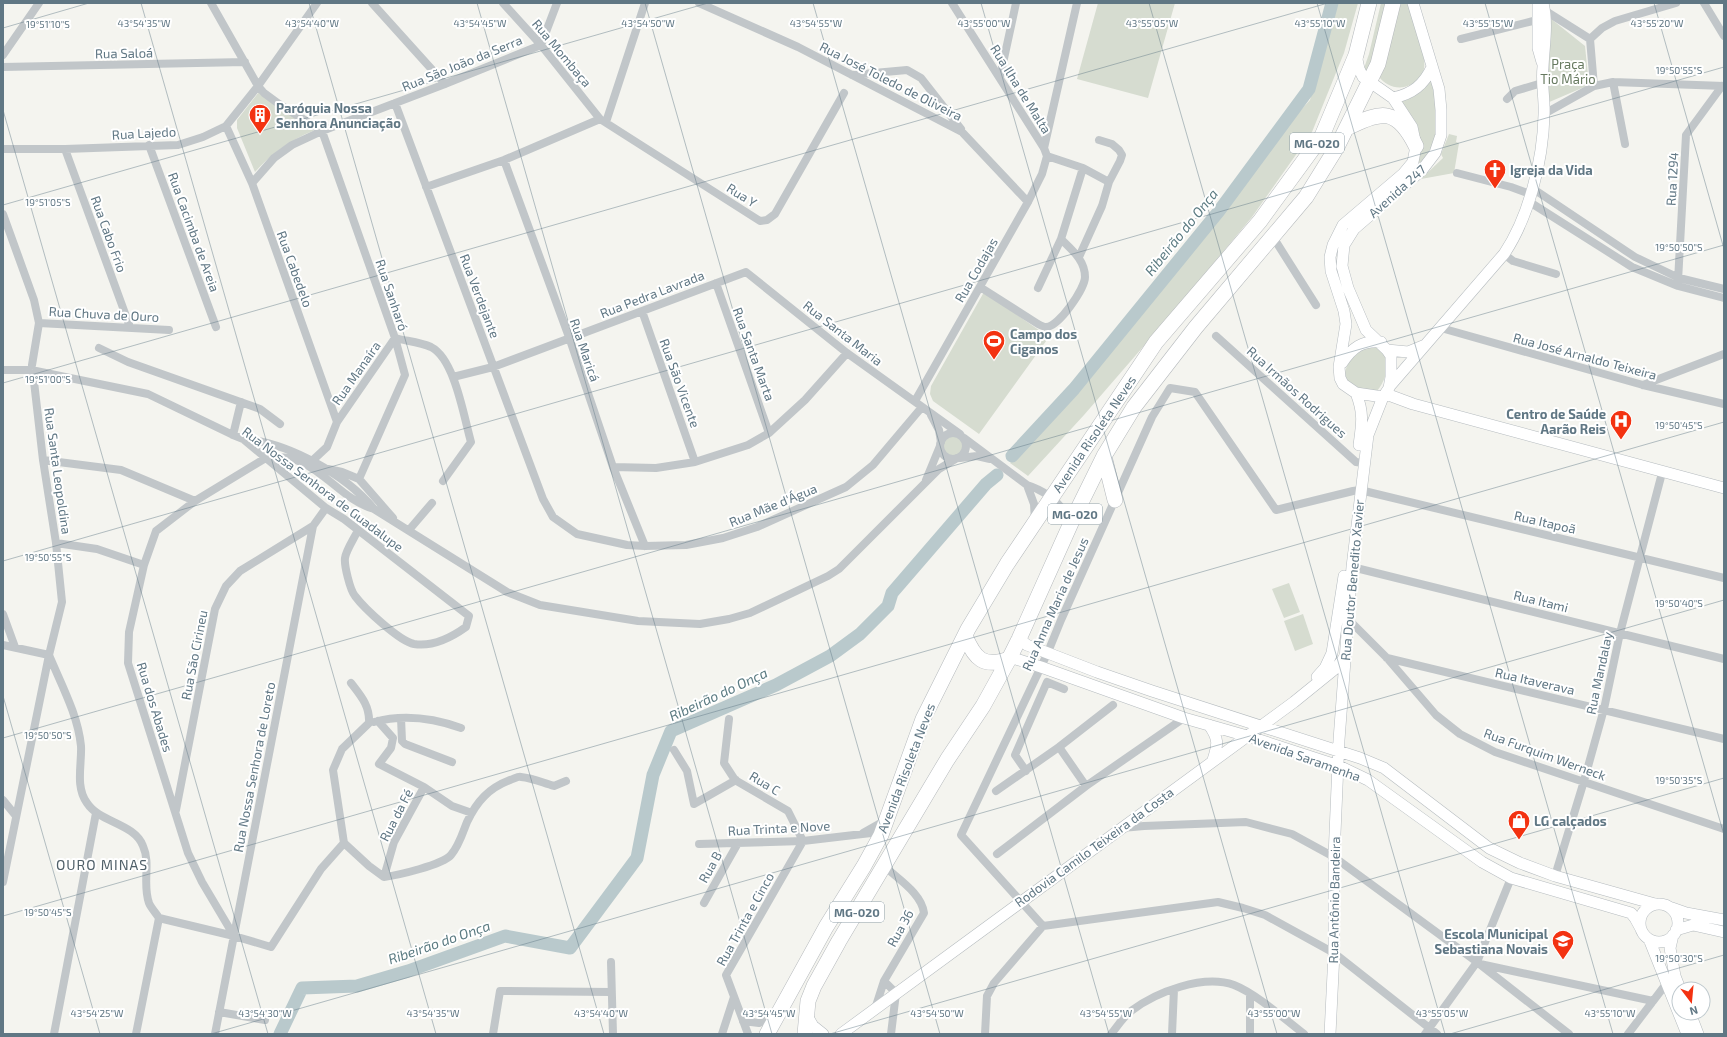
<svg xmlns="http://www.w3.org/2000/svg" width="1727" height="1037" font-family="'Exo 2',sans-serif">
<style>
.green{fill:#d6dcd0}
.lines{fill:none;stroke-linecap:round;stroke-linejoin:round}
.river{stroke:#b9c9cc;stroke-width:13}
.secondary-casing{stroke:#b5bbbf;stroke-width:12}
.highway-casing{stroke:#b5b9bc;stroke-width:16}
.street{stroke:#c1c6c9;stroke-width:8}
.secondary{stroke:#fff;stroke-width:11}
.highway{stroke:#fff;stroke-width:15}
.ticks{fill:none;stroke:#607784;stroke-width:1;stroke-opacity:0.45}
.labels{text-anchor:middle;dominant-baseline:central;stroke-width:4;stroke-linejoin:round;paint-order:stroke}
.shield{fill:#fff;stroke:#90a0a9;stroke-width:1}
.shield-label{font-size:12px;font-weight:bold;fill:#607784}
.street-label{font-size:13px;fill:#607784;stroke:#fff}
.park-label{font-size:13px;fill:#677a60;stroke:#fff}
.poi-label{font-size:13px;font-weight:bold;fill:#607784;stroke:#fff;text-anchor:start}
.water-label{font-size:14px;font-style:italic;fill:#5b7b82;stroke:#fff}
.neighbourhood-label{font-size:14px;letter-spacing:1px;fill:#4f5f68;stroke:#fff}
.ticks-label{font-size:10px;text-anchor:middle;fill:#607784;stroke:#fff;stroke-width:4;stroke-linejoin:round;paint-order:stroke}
</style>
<rect width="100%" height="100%" fill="#f4f4ef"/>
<path class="green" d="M1098,3H1175L1148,98L1077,79Z
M1335,3H1358L1344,53L1312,132L1252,217L1168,318L1084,415L1028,476L1010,463L1058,411L1145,306L1226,207L1289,123L1310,100Z
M1381,3H1387L1372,60L1366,73L1363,71L1369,54Z
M1401,3H1407C1413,20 1429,55 1423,73C1420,81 1412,85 1404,87C1394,89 1385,84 1379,77Z
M1550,18L1585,46L1589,85L1547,103Z
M1432,81C1438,113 1444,139 1418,165L1421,140L1409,112L1401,101Z
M259,92L315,128L313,131C290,140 271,154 255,172L237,128V120Z
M1449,134L1457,136L1456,142L1459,143L1454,173L1421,179L1443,158L1441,154Z
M984,292L1049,337L979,434L933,401L930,394L931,386Z
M1368,346H1379C1381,349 1385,353 1387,357C1390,368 1383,386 1375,393H1365L1345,379C1344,362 1355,355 1368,346Z
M942 446a11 11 0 1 1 22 0a11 11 0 1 1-22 0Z
M1289,583L1300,612L1284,618L1272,589Z
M1303,614L1313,644L1295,651L1284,621Z"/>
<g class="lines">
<path class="river" d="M1012,456L1074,389L1219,211L1309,89L1332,3
M280,1034L302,988L357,986L408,971L505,936L570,948L637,858L653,775L671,731L776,685L830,656L860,634L888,606L892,593L986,484L997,475"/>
<g class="secondary-casing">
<path id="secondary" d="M1538,3V48L1542,62
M1356,55L1359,69L1363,77L1393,98L1412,127L1416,146L1413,162L1403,174L1343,225L1333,245L1330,257L1331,271L1344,311L1346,324L1339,367L1340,378L1343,384L1356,393L1383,397
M1393,98C1412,94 1424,85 1432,67
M1387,350L1408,352L1425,345
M1342,363C1352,348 1362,340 1381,342
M1389,387L1504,254C1529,217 1543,160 1544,115C1545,99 1541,83 1543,67C1544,45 1548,24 1543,3
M1356,393C1364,413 1362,424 1359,445
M1386,394L1413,404L1724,488
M1019,639L1027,645L1097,672L1152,691L1360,758L1384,768L1489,848L1520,863L1555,876L1655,904
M1009,659H1016L1041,667L1184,718L1247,736L1339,766L1368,780L1482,862L1511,878L1631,913L1635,918L1641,929
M1317,677L1325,668L1332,653L1344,576
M1209,725C1219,739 1218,744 1213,760
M1640 923a19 19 0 1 1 38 0a19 19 0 1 1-38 0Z
M1669,907L1686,913L1724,920
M1676,930L1693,925L1724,932
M1673,935L1670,948L1675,976L1680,989
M1649,939L1687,1034
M1690,1013L1698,1034
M806,1014L813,1026L823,1034
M841,1034L1294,702L1336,668L1345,657
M1330,1034L1334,953V857L1339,740L1352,567L1368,435L1383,397L1389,388L1391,377V356L1387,350L1366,330L1348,288L1342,266L1344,245L1354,229L1422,170L1435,153L1441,135V110L1439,89L1413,3"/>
</g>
<g class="highway-casing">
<path id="highway" d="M1347,128C1382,110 1397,108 1416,146
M1104,456L1115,500
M965,636C975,659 983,668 1009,659
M767,1034L826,927L864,866L881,835L923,719L968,629L1007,564L1156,342L1260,221L1322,136L1356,55L1369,3
M805,1034L808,1001L814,986L839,941L947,760L983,706L1009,659L1019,639L1071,523L1104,456L1134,407L1196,327L1306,197L1337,147L1378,64L1393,3"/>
</g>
<path class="street" d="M211,3L258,86L264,93L279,104L322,131L395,338L405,375L359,479
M372,3L445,84
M503,3L541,45L600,119L760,221L767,220L775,214L844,93
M699,3L798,47L962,132L1028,202
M1704,3L1724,36
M1541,10H1544L1590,39
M1461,39L1537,20
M1590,39L1602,28L1615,21L1676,3
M1590,39L1594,86
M3,55L39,3
M3,67L245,62
M852,75L907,70L921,78L961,129
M1000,77L1016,3
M1613,82L1625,144
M1507,99L1515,91L1542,83
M395,103L543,499L553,517L577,534L627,545L645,546L686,545L723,538L757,527L846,487L873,465L922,407
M1544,114L1594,86L1613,82L1724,86
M606,122L645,3
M226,126L252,183L337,422
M149,145L216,327
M1044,148L1077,3
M3,149H65L178,145L203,137L226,126L258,86L317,3
M65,149L130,327
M1047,156L1083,168L1109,182
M504,160L569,337L613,467L645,546
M1457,173L1511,187L1530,194
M252,183L274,158L292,145L322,131L445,84L541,45L557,3
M426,187L504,160L600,119
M1532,188L1635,257L1679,278L1724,289
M1528,201L1632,267L1678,286L1724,298
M3,214L34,300L39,323L32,365
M1273,237L1316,305
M1504,254L1513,261L1556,274
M1079,257L1102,206L1109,182L1120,161L1122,155L1119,150L1112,144L1099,140
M1678,281L1686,135L1722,86
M716,283L769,433
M980,287L1038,324C1040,325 1044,327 1046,327C1059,327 1085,288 1085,277C1085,260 1072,250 1061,239
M1038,288L1061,239L1083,168
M642,311L695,462
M39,323L169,330
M1441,328L1643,385L1724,404
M1216,336L1356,462L1363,463
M99,348L128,362L260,409L280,424
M3,370H28
M36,371L148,394L233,435L243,439L326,508L344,519L469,616L466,627C452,637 432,647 414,644C399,641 364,608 355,596C350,590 344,565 345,558C346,550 355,537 358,530
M453,377L493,367L746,272L847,353L960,434
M1643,385L1724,354
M915,401L1028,202L1042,174L1047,156L1044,148L952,3
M931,415L939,430L941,442
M940 446a13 13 0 1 1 26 0a13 13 0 1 1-26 0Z
M233,435L241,402
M964,438L1027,485L1034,504L1035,521
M243,439C288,442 346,475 374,509
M960,458L977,456L990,459
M43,460L121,470L195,501
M313,460L327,447L337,422L395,338C406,341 420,342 431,347C455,359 464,418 471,442L443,481
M613,467L656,468L695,462L748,445L769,433L805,400L847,353
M328,469L342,472L359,479L393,518
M926,480L940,446
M1027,485C1046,491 1062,504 1071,523
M409,530L432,503
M56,543L97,549L144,565
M1352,567L1724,659
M3,614L15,647
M1347,618L1387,658L1436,715L1460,734L1495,752L1724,829
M3,645L49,655
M49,655C61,684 78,715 81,746C82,764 75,787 87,803C100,823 134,823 143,846C151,864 142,884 149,903C151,908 156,913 159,918L234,936L271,947L321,869L344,843
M1387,658L1724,739
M401,718L402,741L405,744L452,762
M729,719L724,763L735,780L788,811L803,841L726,975L748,1034
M378,721L393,738L391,748L379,764L424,787L452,806L472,813
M374,722C404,714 433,718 461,728
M1059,747L1086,786
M674,750L687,771L694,804L736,780
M1026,771L1015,755L1047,682L1064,689
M996,791L1059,747L1113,705
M3,800L16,816
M176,810L215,609L226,586L240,571L313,526
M1122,828L1144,826L1246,822L1292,834L1334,857L1477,962L1569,1034
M863,833L886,820
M344,843L369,866L384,877C399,875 442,865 451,855C459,846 463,832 467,822C477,801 489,788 510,780C514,779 518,776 521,777C533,778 543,783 554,786L566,781
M344,843L333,770L342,749L369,723C370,706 361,696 351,683
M699,844L803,841L871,833L881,835
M997,854L1086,786L1184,718
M1555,876L1584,781L1604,709L1620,633L1662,473
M384,877L394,842L424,787
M3,882L49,655L62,602L56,543L43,460L33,373
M704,903L738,843
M1043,926L961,835L1048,652L1061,620L1152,417L1170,388L1195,392L1276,510L1353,491L1360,490L1724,578
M234,936L202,882L188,853L128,663L129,632L144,565L156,531L195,501L264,459C313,447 334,498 374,509L507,592L540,605L638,621L700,624L729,619L750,613L828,576L839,569L939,469L957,458
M611,962L613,1034
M1480,964L1653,1001
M884,981L896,993L891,1034
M875,1009L884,981L924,913C922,896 904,883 891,872
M219,1012L265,1020
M743,1021L759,1023L775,1016
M54,1034L96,813
M136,1034L159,918
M215,1034L313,526L326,508
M493,1034L500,991L611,992
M722,1034L734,997
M985,1034L987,996L994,983L1043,926L1218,902L1243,908L1265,915L1334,953L1437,1034
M1111,1034C1117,1027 1123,1017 1131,1011C1156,992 1203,974 1234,985C1255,993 1286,1020 1304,1034
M1172,1034L1174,989
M1250,1034V994
M1425,1034L1477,962L1511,878
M1628,1034L1666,984"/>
<use href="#secondary" class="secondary"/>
<use href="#highway" class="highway"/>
</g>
<path class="ticks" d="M141,3L436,1034M309,3L604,1034M477,3L772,1034M645,3L940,1034M813,3L1109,1034M981,3L1277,1034M1149,3L1445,1034M1317,3L1613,1034M1485,3L1724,835M1654,3L1724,249M3,28L89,3M3,110L268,1034M3,205L708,3M3,383L1328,3M3,561L1724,67M3,696L100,1034M3,738L1724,245M3,916L1724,422M211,1034L1724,600M830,1034L1724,778M1450,1034L1724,955"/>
<defs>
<g id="building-pin" transform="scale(1.15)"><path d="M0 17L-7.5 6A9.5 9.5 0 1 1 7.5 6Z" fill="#f33211" stroke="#fff"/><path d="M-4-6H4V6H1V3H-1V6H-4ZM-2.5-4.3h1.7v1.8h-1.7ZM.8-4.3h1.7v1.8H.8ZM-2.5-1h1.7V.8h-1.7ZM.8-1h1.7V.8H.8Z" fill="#fff"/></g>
<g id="church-pin" transform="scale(1.15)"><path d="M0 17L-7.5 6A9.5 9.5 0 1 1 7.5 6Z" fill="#f33211" stroke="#fff"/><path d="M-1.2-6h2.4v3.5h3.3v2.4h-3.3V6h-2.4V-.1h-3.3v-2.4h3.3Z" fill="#fff"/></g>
<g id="stadium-pin" transform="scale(1.15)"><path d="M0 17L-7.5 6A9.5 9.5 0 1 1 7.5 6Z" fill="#f33211" stroke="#fff"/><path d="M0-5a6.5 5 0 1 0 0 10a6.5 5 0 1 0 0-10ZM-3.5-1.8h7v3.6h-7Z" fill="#fff"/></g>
<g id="hospital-pin" transform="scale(1.15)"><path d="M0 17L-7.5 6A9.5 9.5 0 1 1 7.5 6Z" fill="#f33211" stroke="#fff"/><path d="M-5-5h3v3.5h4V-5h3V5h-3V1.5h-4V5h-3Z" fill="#fff"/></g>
<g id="shop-pin" transform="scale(1.15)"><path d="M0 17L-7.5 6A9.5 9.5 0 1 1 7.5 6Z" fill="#f33211" stroke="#fff"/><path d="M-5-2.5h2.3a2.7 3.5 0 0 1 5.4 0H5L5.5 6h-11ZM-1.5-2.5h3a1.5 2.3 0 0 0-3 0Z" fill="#fff"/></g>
<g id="school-pin" transform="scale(1.15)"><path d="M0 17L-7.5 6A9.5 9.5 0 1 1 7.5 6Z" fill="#f33211" stroke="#fff"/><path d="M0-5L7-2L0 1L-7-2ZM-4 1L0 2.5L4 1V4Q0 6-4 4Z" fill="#fff"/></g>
</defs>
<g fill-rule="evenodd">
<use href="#building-pin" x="260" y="115"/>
<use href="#church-pin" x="1495" y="170"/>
<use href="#stadium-pin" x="994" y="341"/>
<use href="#hospital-pin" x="1621" y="421"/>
<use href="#shop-pin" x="1519" y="821"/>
<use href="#school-pin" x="1563" y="941"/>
</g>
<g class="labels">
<g class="shield">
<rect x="1290" y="133" width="54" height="20" rx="3"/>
<rect x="1048" y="504" width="54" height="20" rx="3"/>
<rect x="830" y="902" width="54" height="20" rx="3"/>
</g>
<g class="shield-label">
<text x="1317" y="143">MG-020</text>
<text x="1075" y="514">MG-020</text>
<text x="857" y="912">MG-020</text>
</g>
<g class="street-label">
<text transform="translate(124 53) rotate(-1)">Rua Saloá</text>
<text transform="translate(562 53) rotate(50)">Rua Mombaça</text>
<text transform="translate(462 63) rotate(-22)">Rua São João da Serra</text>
<text transform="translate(891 81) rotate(27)">Rua José Toledo de Oliveira</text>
<text transform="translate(1021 89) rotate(58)">Rua Ilha de Malta</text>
<text transform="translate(144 133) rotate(-3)">Rua Lajedo</text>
<text transform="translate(1672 179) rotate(-87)">Rua 1294</text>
<text transform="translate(1397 191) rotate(-42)">Avenida 247</text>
<text transform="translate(742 195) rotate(32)">Rua Y</text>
<text transform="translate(194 232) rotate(70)">Rua Cacimba de Areia</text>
<text transform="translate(109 234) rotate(70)">Rua Cabo Frio</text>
<text transform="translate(295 269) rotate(70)">Rua Cabedelo</text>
<text transform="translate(976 270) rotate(-60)">Rua Codajas</text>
<text transform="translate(652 294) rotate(-21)">Rua Pedra Lavrada</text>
<text transform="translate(392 295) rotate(71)">Rua Sanharó</text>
<text transform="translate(480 296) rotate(69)">Rua Verdejante</text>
<text transform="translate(104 314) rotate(3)">Rua Chuva de Ouro</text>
<text transform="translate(843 333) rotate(38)">Rua Santa Maria</text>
<text transform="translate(585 350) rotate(71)">Rua Maricá</text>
<text transform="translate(754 354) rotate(70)">Rua Santa Marta</text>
<text transform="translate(1585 356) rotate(15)">Rua José Arnaldo Teixeira</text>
<text transform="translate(356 373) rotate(-55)">Rua Manaíra</text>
<text transform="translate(680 383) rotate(70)">Rua São Vicente</text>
<text transform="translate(1297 392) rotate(42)">Rua Irmãos Rodrigues</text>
<text transform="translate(1094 434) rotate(-56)">Avenida Risoleta Neves</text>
<text transform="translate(58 471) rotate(82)">Rua Santa Leopoldina</text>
<text transform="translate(323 489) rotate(37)">Rua Nossa Senhora de Guadalupe</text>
<text transform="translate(773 505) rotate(-22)">Rua Mãe d'Água</text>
<text transform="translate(1545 522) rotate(13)">Rua Itapoã</text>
<text transform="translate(1352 580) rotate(-85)">Rua Doutor Benedito Xavier</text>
<text transform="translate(1541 601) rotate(14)">Rua Itami</text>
<text transform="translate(1055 604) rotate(-66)">Rua Anna Maria de Jesus</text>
<text transform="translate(194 655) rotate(-79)">Rua São Cirineu</text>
<text transform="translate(1599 673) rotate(-78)">Rua Mandalay</text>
<text transform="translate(1535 681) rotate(13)">Rua Itaverava</text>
<text transform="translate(155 707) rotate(73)">Rua dos Abades</text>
<text transform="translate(1545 754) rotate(20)">Rua Furquim Werneck</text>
<text transform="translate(1305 757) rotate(20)">Avenida Saramenha</text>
<text transform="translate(254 767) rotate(-79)">Rua Nossa Senhora de Loreto</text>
<text transform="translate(906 768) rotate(-69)">Avenida Risoleta Neves</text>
<text transform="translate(765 783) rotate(31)">Rua C</text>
<text transform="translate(396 815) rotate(-63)">Rua da Fé</text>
<text transform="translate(779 828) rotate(-3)">Rua Trinta e Nove</text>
<text transform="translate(1094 847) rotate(-36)">Rodovia Camilo Teixeira da Costa</text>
<text transform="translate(710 867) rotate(-61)">Rua B</text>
<text transform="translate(1334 900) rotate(-89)">Rua Antônio Bandeira</text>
<text transform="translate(745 919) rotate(-61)">Rua Trinta e Cinco</text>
<text transform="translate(900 928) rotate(-61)">Rua 36</text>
</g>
<g class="park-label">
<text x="1568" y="64">Praça<tspan x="1568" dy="15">Tio Mário</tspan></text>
</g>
<g class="poi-label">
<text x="276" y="108">Paróquia Nossa<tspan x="276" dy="15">Senhora Anunciação</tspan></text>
<text x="1510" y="170">Igreja da Vida</text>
<text x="1010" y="334">Campo dos<tspan x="1010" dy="15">Ciganos</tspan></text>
<text x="1606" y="414" text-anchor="end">Centro de Saúde<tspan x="1606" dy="15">Aarão Reis</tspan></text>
<text x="1534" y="821">LG calçados</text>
<text x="1548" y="934" text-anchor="end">Escola Municipal<tspan x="1548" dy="15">Sebastiana Novais</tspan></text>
</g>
<g class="water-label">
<text transform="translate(1181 232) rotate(-51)">Ribeirão do Onça</text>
<text transform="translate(718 694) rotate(-25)">Ribeirão do Onça</text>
<text transform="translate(439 942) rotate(-19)">Ribeirão do Onça</text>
</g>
<g class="neighbourhood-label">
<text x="102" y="864">OURO MINAS</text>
</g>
</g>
<g class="ticks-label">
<text x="144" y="27">43°54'35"W</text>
<text x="312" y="27">43°54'40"W</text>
<text x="480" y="27">43°54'45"W</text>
<text x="648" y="27">43°54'50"W</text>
<text x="816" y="27">43°54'55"W</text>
<text x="984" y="27">43°55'00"W</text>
<text x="1152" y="27">43°55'05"W</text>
<text x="1320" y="27">43°55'10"W</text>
<text x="1488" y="27">43°55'15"W</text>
<text x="1657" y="27">43°55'20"W</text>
<text x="48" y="28">19°51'10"S</text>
<text x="1679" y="74">19°50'55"S</text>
<text x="48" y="206">19°51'05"S</text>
<text x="1679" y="251">19°50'50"S</text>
<text x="48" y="383">19°51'00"S</text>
<text x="1679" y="429">19°50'45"S</text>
<text x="48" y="561">19°50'55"S</text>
<text x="1679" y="607">19°50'40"S</text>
<text x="48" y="739">19°50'50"S</text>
<text x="1679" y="784">19°50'35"S</text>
<text x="48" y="916">19°50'45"S</text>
<text x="1679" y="962">19°50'30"S</text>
<text x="97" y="1017">43°54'25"W</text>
<text x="265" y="1017">43°54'30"W</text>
<text x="433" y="1017">43°54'35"W</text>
<text x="601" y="1017">43°54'40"W</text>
<text x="769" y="1017">43°54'45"W</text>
<text x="937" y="1017">43°54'50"W</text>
<text x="1106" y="1017">43°54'55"W</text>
<text x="1274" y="1017">43°55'00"W</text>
<text x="1442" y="1017">43°55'05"W</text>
<text x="1610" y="1017">43°55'10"W</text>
</g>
<rect width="1727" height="1037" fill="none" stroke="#607784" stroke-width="8"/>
<g transform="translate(1691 1001) rotate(164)"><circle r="19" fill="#ffffff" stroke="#bfc9ce"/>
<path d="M0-3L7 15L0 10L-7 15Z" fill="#f33211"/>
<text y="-6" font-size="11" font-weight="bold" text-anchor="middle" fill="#607784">N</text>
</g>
</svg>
